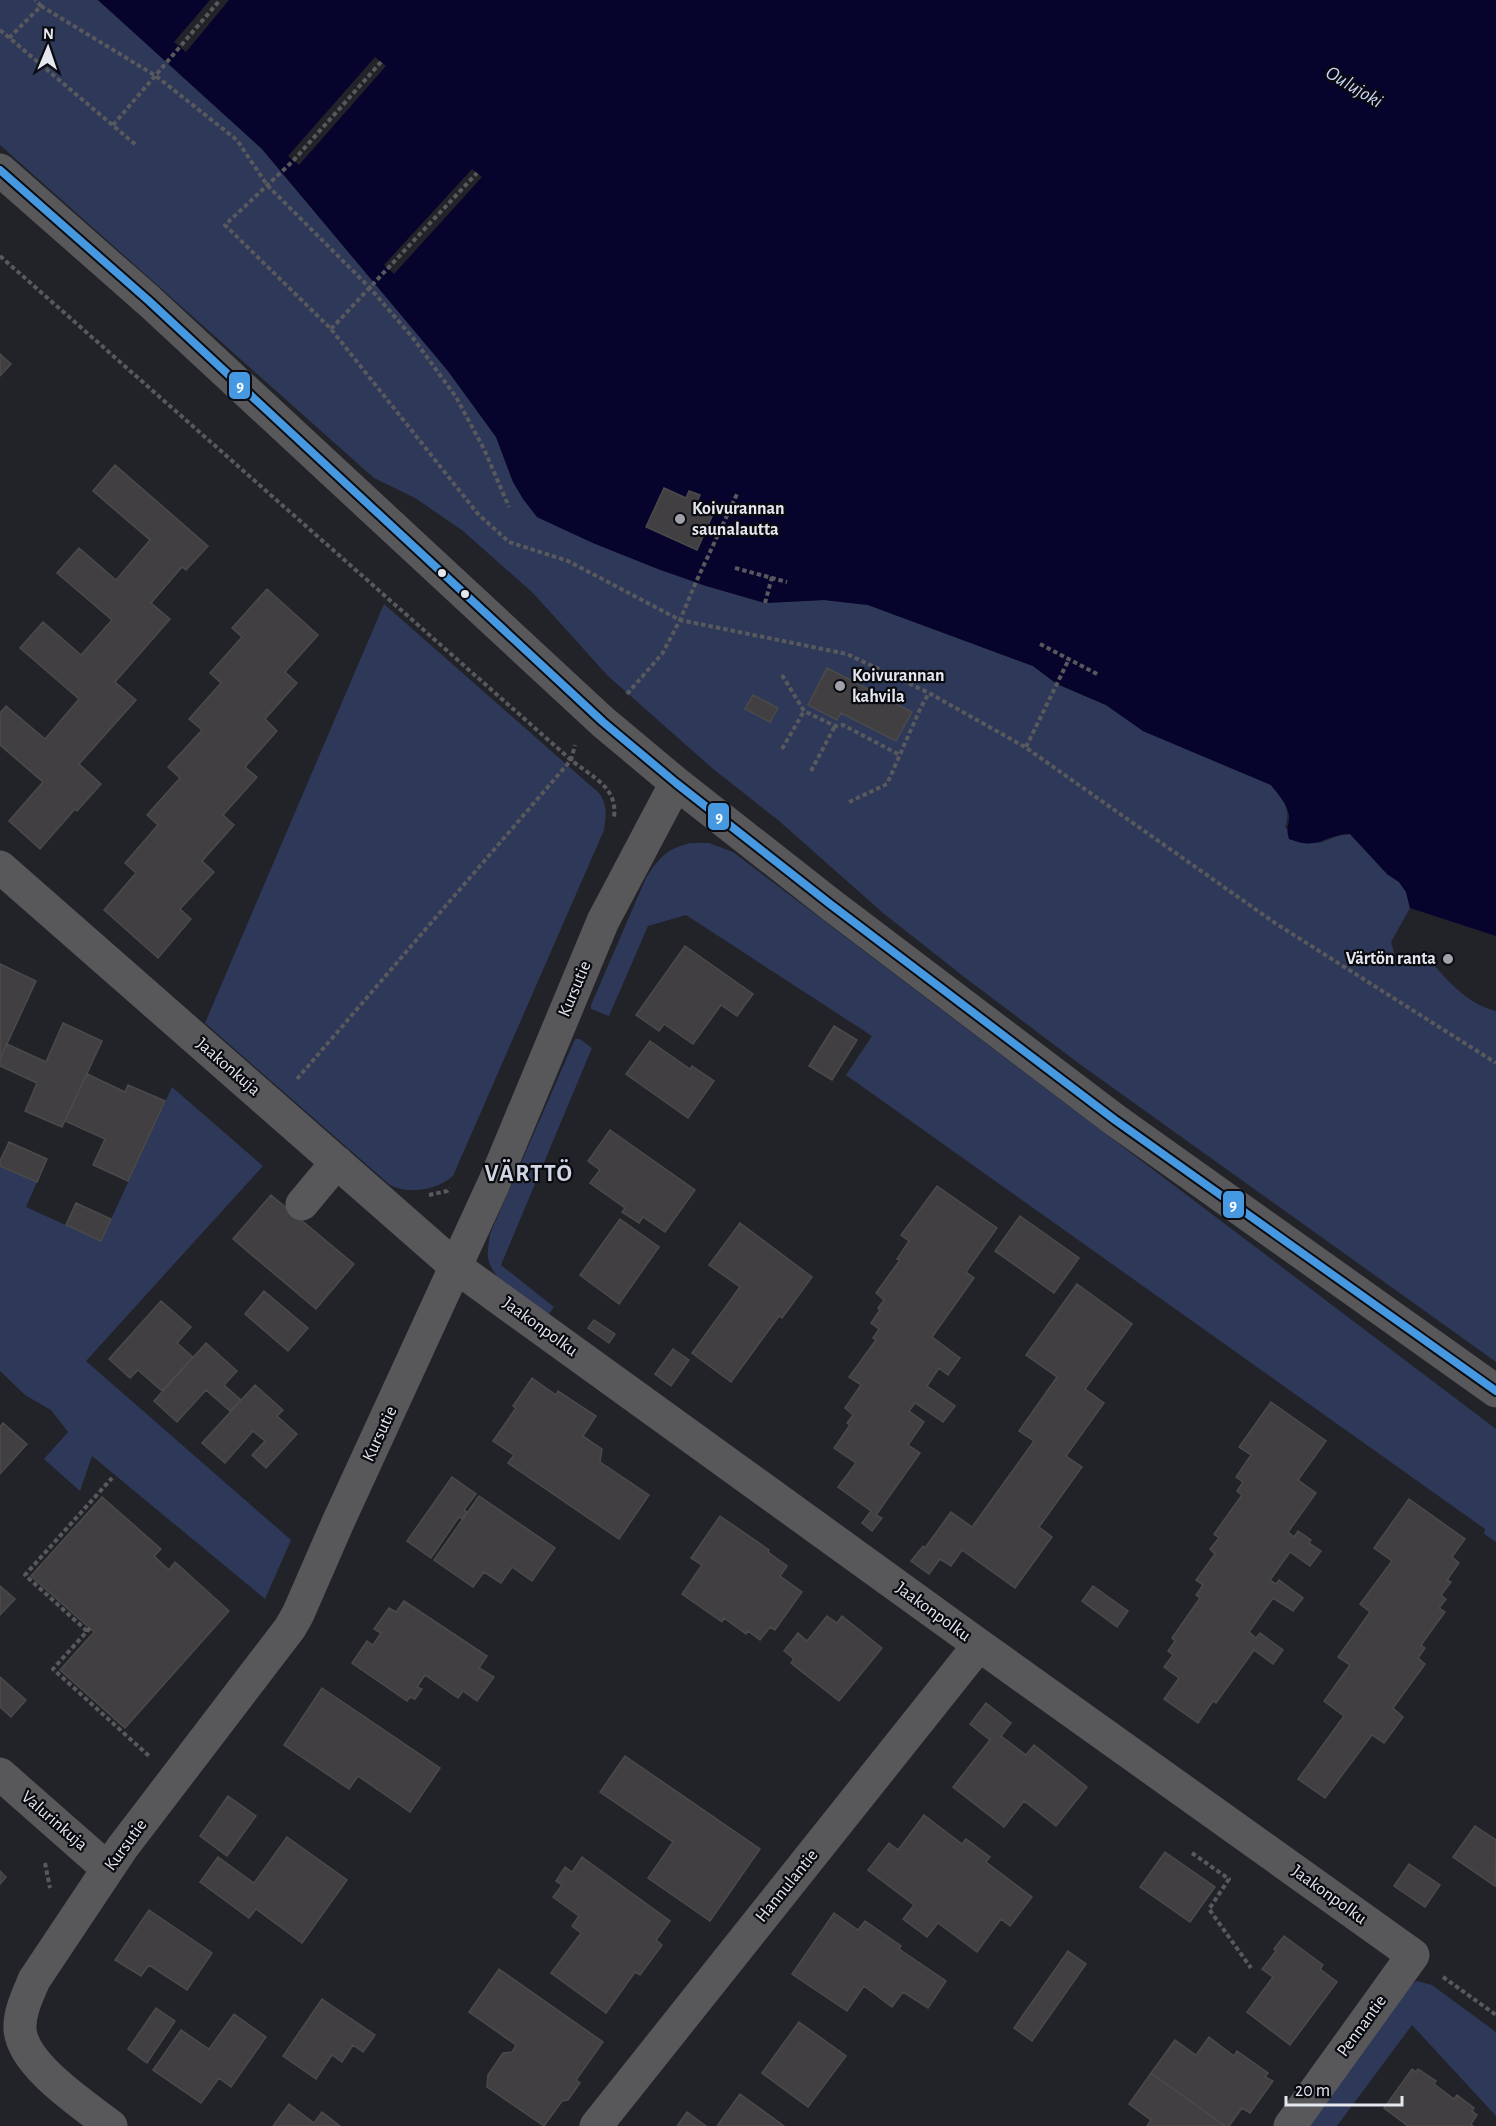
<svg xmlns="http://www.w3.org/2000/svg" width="1496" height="2126" font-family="'Alegreya Sans',sans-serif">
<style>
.green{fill:#2e3858}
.water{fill:#06032d}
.pier{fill:#222328}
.building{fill:#413f41;stroke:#4b4a4a;stroke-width:1.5}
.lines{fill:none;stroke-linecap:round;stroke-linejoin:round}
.path{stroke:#58595c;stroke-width:4;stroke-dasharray:4.5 3;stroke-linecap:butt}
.minor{stroke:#58585a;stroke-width:33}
.bus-1-casing{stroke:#090b10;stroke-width:12}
.bus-1{stroke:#4699e1;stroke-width:8}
.poi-dot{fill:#a1a2a9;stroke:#090b10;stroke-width:2}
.bus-dot{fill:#e5e7ef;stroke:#090b10;stroke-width:2}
.labels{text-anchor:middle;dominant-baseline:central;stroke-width:4.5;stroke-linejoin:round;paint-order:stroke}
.poi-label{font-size:18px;font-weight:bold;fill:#e5e7ef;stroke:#090b10;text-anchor:start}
.street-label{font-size:18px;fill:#e5e7ef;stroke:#090b10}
.water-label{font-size:20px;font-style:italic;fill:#cad5f7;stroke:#090b10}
.district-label{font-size:24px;font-weight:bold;letter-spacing:1.5px;fill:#d1d6e5;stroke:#090b10}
.line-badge{stroke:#090b10;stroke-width:2}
.badge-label{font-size:16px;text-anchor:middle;font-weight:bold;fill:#fff}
</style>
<rect width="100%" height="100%" fill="#222328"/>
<path class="green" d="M0,0H98L262,149L448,371L496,437L513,482L537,517L593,543L658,569L765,603L824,600L868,605L1033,666L1057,684L1106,705L1143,731L1271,785C1282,800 1292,808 1285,828L1319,843L1341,835L1350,834L1387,874L1399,882L1406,892L1410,908L1391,942L1395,956C1409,965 1416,967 1432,963C1451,984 1468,1004 1496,1011V1362L1081,1065L968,980L883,913L778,820L712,768L608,676L533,593L463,531L415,498L374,478L0,145Z
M384,604L599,793C608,806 606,815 604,830L453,1176C437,1190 409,1195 390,1185L205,1023Z
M690,843H709L733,852L1496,1429V1542L1484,1534L1485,1529L846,1075L872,1036L686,915L648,926L609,1016L591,1009V1005L646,878C659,858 666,849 690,843Z
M575,1039H580L592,1048L501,1265L554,1307L548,1315C527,1300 494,1285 488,1258C487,1251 489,1242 490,1234Z
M172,1087L263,1166L86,1361L291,1540L265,1599L92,1456L80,1491L44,1459L68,1432L51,1410L25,1395L0,1371V1166L37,1182L26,1207L101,1241Z
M1417,1981L1432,1985L1496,2032V2116L1412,2025L1337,2126H1309L1410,1985Z"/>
<path class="water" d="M98,0H1496V936L1410,908L1406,892L1399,882L1387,874L1350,834C1322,835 1320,851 1289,839C1285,825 1290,825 1289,815C1287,803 1278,794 1271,785L1143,731L1106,705L1057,684L1033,666L868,605L824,600L765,603L706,586L658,569L593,543L537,517L523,499L513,482L496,437L448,371L262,149Z"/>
<path class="pier" d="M210,0H229L186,52L174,42Z
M375,57L386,66L299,165L288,156Z
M472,169L482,177L394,274L384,265Z"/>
<path class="building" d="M0,354L11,364L0,376Z
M115,465L208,546L186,570L182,567L151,603L170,619L115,682L136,700L79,764L101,784L77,811L75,809L40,849L9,821L43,782L0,745V713L6,706L45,739L79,699L20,648L43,622L81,655L112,620L57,573L79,548L116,580L150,540L93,491Z
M664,488L686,498L689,491L700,495L696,504L714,512L697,550L646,527Z
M267,589L318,635L285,672L297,683L265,719L277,731L245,767L257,777L223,815L234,825L202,861L214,872L180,909L191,919L158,958L104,910L136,873L125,863L158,825L147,815L180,778L168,767L202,730L189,719L221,683L210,673L242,637L232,628Z
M827,668L912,712L896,741L841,713L837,720L808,705Z
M753,695L778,708L770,722L745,709Z
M685,946L753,994L737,1016L721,1005L693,1044L664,1024L659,1031L636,1015Z
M0,964L36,981L0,1059Z
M63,1023L102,1041L62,1127L25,1111L37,1083L0,1066V1059L7,1044L46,1062Z
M834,1026L857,1040L832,1080L809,1066Z
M650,1041L690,1069L692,1066L714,1081L688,1118L626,1074Z
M87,1074L125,1092L128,1085L165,1101L128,1181L93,1165L105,1139L65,1121Z
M610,1130L695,1190L665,1232L643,1217L639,1223L622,1212L625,1208L590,1183L600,1170L588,1161Z
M9,1142L47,1159L37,1182L0,1166V1161Z
M937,1186L997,1228L966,1272L974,1278L932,1337L960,1358L948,1375L939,1368L927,1386L955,1406L943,1422L915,1403L909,1411L924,1422L908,1445L920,1453L876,1515L882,1518L872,1531L862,1523L871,1511L838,1487L856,1463L834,1448L850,1425L847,1423L853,1415L845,1408L861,1385L849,1377L876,1340L873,1338L879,1329L871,1323L880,1310L878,1308L884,1300L876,1293L900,1260L897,1259L909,1241L901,1235Z
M271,1195L354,1264L316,1309L233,1239Z
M76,1203L111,1219L101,1241L66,1225Z
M1020,1216L1079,1258L1054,1293L995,1251Z
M620,1219L659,1247L619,1304L580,1275Z
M740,1223L812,1277L782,1318L779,1316L731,1382L692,1353L740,1287L709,1265Z
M1077,1284L1132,1324L1085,1389L1104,1403L1066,1456L1082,1467L1039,1527L1052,1537L1015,1588L962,1550L951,1566L940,1559L929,1574L911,1561L923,1546L925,1548L951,1512L972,1527L1034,1441L1019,1431L1057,1377L1026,1355Z
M264,1291L308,1328L288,1351L245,1314Z
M161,1301L191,1327L177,1343L193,1357L162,1391L138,1370L130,1378L109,1359Z
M594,1320L615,1334L609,1343L588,1328Z
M206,1343L237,1371L224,1385L241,1400L230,1411L206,1390L177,1422L154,1401Z
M673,1349L689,1360L671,1386L655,1374Z
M532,1378L556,1395L558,1391L596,1416L583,1436L602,1449L600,1462L649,1495L619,1539L508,1463L514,1455L493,1441L516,1408L513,1406Z
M255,1385L283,1410L277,1416L297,1434L266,1468L252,1455L265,1441L253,1431L225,1463L202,1443Z
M1271,1402L1326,1441L1298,1480L1316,1493L1288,1532L1294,1537L1298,1531L1311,1540L1309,1543L1321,1551L1310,1566L1290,1552L1270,1580L1276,1584L1279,1580L1303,1598L1293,1611L1273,1598L1249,1632L1256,1638L1260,1633L1283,1650L1273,1664L1254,1650L1216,1703L1213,1701L1198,1723L1164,1699L1179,1678L1164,1667L1173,1655L1168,1651L1175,1641L1172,1638L1200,1598L1196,1595L1203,1585L1196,1580L1215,1554L1210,1549L1219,1538L1214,1534L1242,1495L1237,1491L1243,1482L1236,1477L1251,1455L1239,1447Z
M3,1423L27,1444L0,1474V1427Z
M452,1477L476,1494L464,1510L467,1512L462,1519L459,1517L431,1558L407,1541Z
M479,1496L555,1548L532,1581L512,1567L501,1583L484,1572L473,1587L434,1560Z
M102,1497L161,1549L154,1556L169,1570L175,1562L229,1611L125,1728L60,1670L94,1632L31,1576Z
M1409,1499L1465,1539L1452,1557L1459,1563L1447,1580L1451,1582L1441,1595L1446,1599L1439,1608L1445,1612L1421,1645L1425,1648L1418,1658L1425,1664L1393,1708L1403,1717L1384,1743L1372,1735L1325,1798L1298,1779L1344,1716L1324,1701L1350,1665L1338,1657L1370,1612L1360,1604L1392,1561L1374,1548Z
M720,1516L769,1550L768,1552L787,1566L780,1576L802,1592L775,1630L770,1627L760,1640L748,1631L746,1634L724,1618L722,1622L682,1594L702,1565L691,1558Z
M0,1586L15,1599L0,1615Z
M1093,1586L1128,1611L1117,1627L1082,1601Z
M404,1601L487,1656L479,1668L494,1677L477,1701L463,1691L458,1698L425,1675L417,1687L422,1689L415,1699L410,1697L407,1701L352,1663L367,1641L373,1645L381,1633L374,1629L389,1608L396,1612Z
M827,1616L837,1623L842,1616L882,1648L839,1701L791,1663L794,1659L784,1651L798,1633L807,1641Z
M0,1677L26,1700L11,1717L0,1707Z
M322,1688L440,1768L410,1812L358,1776L349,1789L284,1745Z
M986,1703L1011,1723L1001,1736L1026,1755L1034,1745L1087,1787L1056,1826L1024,1801L1004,1827L953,1787L990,1740L970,1724Z
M625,1756L760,1849L710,1921L648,1878L673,1842L600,1792Z
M228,1796L256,1816L227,1856L200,1836Z
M924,1815L962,1844L966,1839L990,1857L986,1862L1032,1897L1010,1926L1001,1919L977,1952L938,1923L927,1937L903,1919L914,1905L868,1870L889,1843L898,1850Z
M1475,1826L1496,1840L1495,1886L1453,1857Z
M287,1837L347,1880L302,1943L256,1909L249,1918L200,1882L218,1857L254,1883Z
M1165,1852L1215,1887L1190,1922L1140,1887Z
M582,1857L670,1921L656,1940L662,1945L640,1975L635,1972L606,2013L551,1973L581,1933L572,1926L579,1916L553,1897L562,1885L556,1881L565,1867L572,1872Z
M1409,1864L1440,1885L1425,1907L1394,1886Z
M0,1871L6,1877L0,1884Z
M149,1910L212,1953L187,1990L149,1965L141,1976L115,1960Z
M834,1913L858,1930L865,1921L901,1946L899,1949L946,1981L928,2008L903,1992L892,2007L864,1986L847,2011L792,1974Z
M1284,1936L1323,1965L1320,1969L1337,1982L1290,2045L1247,2012L1273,1977L1262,1969L1276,1951L1274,1949Z
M1068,1951L1086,1964L1032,2041L1014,2028Z
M499,1969L603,2042L576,2080L580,2083L568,2100L562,2101L544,2126L487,2087L488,2075L503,2053L512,2052L516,2045L469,2012Z
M322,1999L375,2035L363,2052L353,2045L342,2062L332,2055L316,2079L283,2056Z
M156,2008L175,2021L147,2063L128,2049Z
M234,2014L266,2037L231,2087L219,2078L201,2103L153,2070L181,2030L209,2049Z
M799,2022L846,2056L808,2107L762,2073Z
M1209,2037L1234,2056L1237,2051L1268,2073L1265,2077L1273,2081L1250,2113L1242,2108L1229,2126H1225L1151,2073L1175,2040L1196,2055Z
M1412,2069L1416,2072L1418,2069L1436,2081L1434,2084L1454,2099L1457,2095L1474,2108L1472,2111L1477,2115L1471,2124L1473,2126H1408L1384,2108Z
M1151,2073L1225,2126H1147L1151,2120L1129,2104Z
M740,2094L784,2126H717Z
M289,2104L314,2123L322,2112L340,2126H273Z
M687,2112L706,2126H677Z"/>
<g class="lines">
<path class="path" d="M41,6L156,76L237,140L267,185L370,288L413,338L456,397L484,449L509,507
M0,30L136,145
M9,38L41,6L35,0
M381,62L293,161L225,225L331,329L478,514L509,542L568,561L680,620L847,654L929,693L1025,747L1275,923L1496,1063
M113,125L220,0
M0,256L571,760C592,777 618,787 614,817
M331,329L477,173
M735,568L787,582
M765,603L772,577
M1040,644L1099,675
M782,675L804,711L835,726L843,725L900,755
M627,694L662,654L680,620L696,582L737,494
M1026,747L1069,659
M782,749L804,711
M811,771L835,726
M849,802L887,784L921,707L929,693
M297,1079L571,760L575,745
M429,1195L447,1191L450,1188
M90,1628L53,1669L149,1756
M87,1631L25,1575L112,1478
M1192,1853L1229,1879L1209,1909L1251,1968
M45,1863L50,1888
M1443,1977L1496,2015"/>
<path class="minor" d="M0,170L149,301L603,722L676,783L830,904L1115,1120L1496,1391
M0,867L456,1267L979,1645L1413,1955L1290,2126
M302,1204L337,1162
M0,1774L108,1869
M111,2126C84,2105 22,2065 20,2029C19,2012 28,1995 34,1980L122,1848L290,1628L298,1614L339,1520L494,1183L603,921L676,783
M596,2126L979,1645"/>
<g class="bus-1-casing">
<path id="bus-1" d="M0,170L149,301L603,722L676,783L830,904L1115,1120L1496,1391"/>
</g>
<use href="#bus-1" class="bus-1"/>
</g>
<g class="poi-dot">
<circle cx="680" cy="519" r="6"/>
<circle cx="840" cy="686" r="6"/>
<circle cx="1448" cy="959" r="6"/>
</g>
<g class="bus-dot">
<circle cx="442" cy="573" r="5"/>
<circle cx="465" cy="594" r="5"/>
</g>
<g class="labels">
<g class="poi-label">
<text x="692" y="509">Koivurannan<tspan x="692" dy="21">saunalautta</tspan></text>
<text x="852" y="676">Koivurannan<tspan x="852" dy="21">kahvila</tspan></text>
<text x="1436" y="959" text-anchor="end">Värtön ranta</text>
</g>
<g class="street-label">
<text transform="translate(575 989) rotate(-67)">Kursutie</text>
<text transform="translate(228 1067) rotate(41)">Jaakonkuja</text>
<text transform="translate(540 1327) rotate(36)">Jaakonpolku</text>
<text transform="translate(380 1434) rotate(-65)">Kursutie</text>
<text transform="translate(933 1612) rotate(36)">Jaakonpolku</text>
<text transform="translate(54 1821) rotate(41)">Valurinkuja</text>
<text transform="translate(126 1845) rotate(-54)">Kursutie</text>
<text transform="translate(787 1886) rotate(-51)">Hannulantie</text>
<text transform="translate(1329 1895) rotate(36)">Jaakonpolku</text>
<text transform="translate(1362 2026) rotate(-54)">Pennantie</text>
</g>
<g class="water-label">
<text transform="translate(1354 87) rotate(31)">Oulujoki</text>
</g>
<g class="district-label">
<text x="529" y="1174">VÄRTTÖ</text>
</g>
</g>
<g class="line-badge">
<rect x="228" y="371" width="23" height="29" rx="6" fill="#4699e1"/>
<rect x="707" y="802" width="23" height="29" rx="6" fill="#4699e1"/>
<rect x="1222" y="1190" width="23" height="29" rx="6" fill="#4699e1"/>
</g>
<g class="badge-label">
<text x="240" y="391">9</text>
<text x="719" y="822">9</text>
<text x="1233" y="1210">9</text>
</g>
<g transform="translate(48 48) rotate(2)" stroke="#090b10" stroke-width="4.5" paint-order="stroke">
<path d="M0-4.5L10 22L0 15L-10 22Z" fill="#e5e7ef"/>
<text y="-9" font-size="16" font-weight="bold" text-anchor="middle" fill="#e5e7ef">N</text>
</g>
<path d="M1286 2096v9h116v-9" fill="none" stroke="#e5e7ef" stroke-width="3"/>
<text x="1295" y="2096" font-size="18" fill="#e5e7ef" stroke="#090b10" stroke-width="4.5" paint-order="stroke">20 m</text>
</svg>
